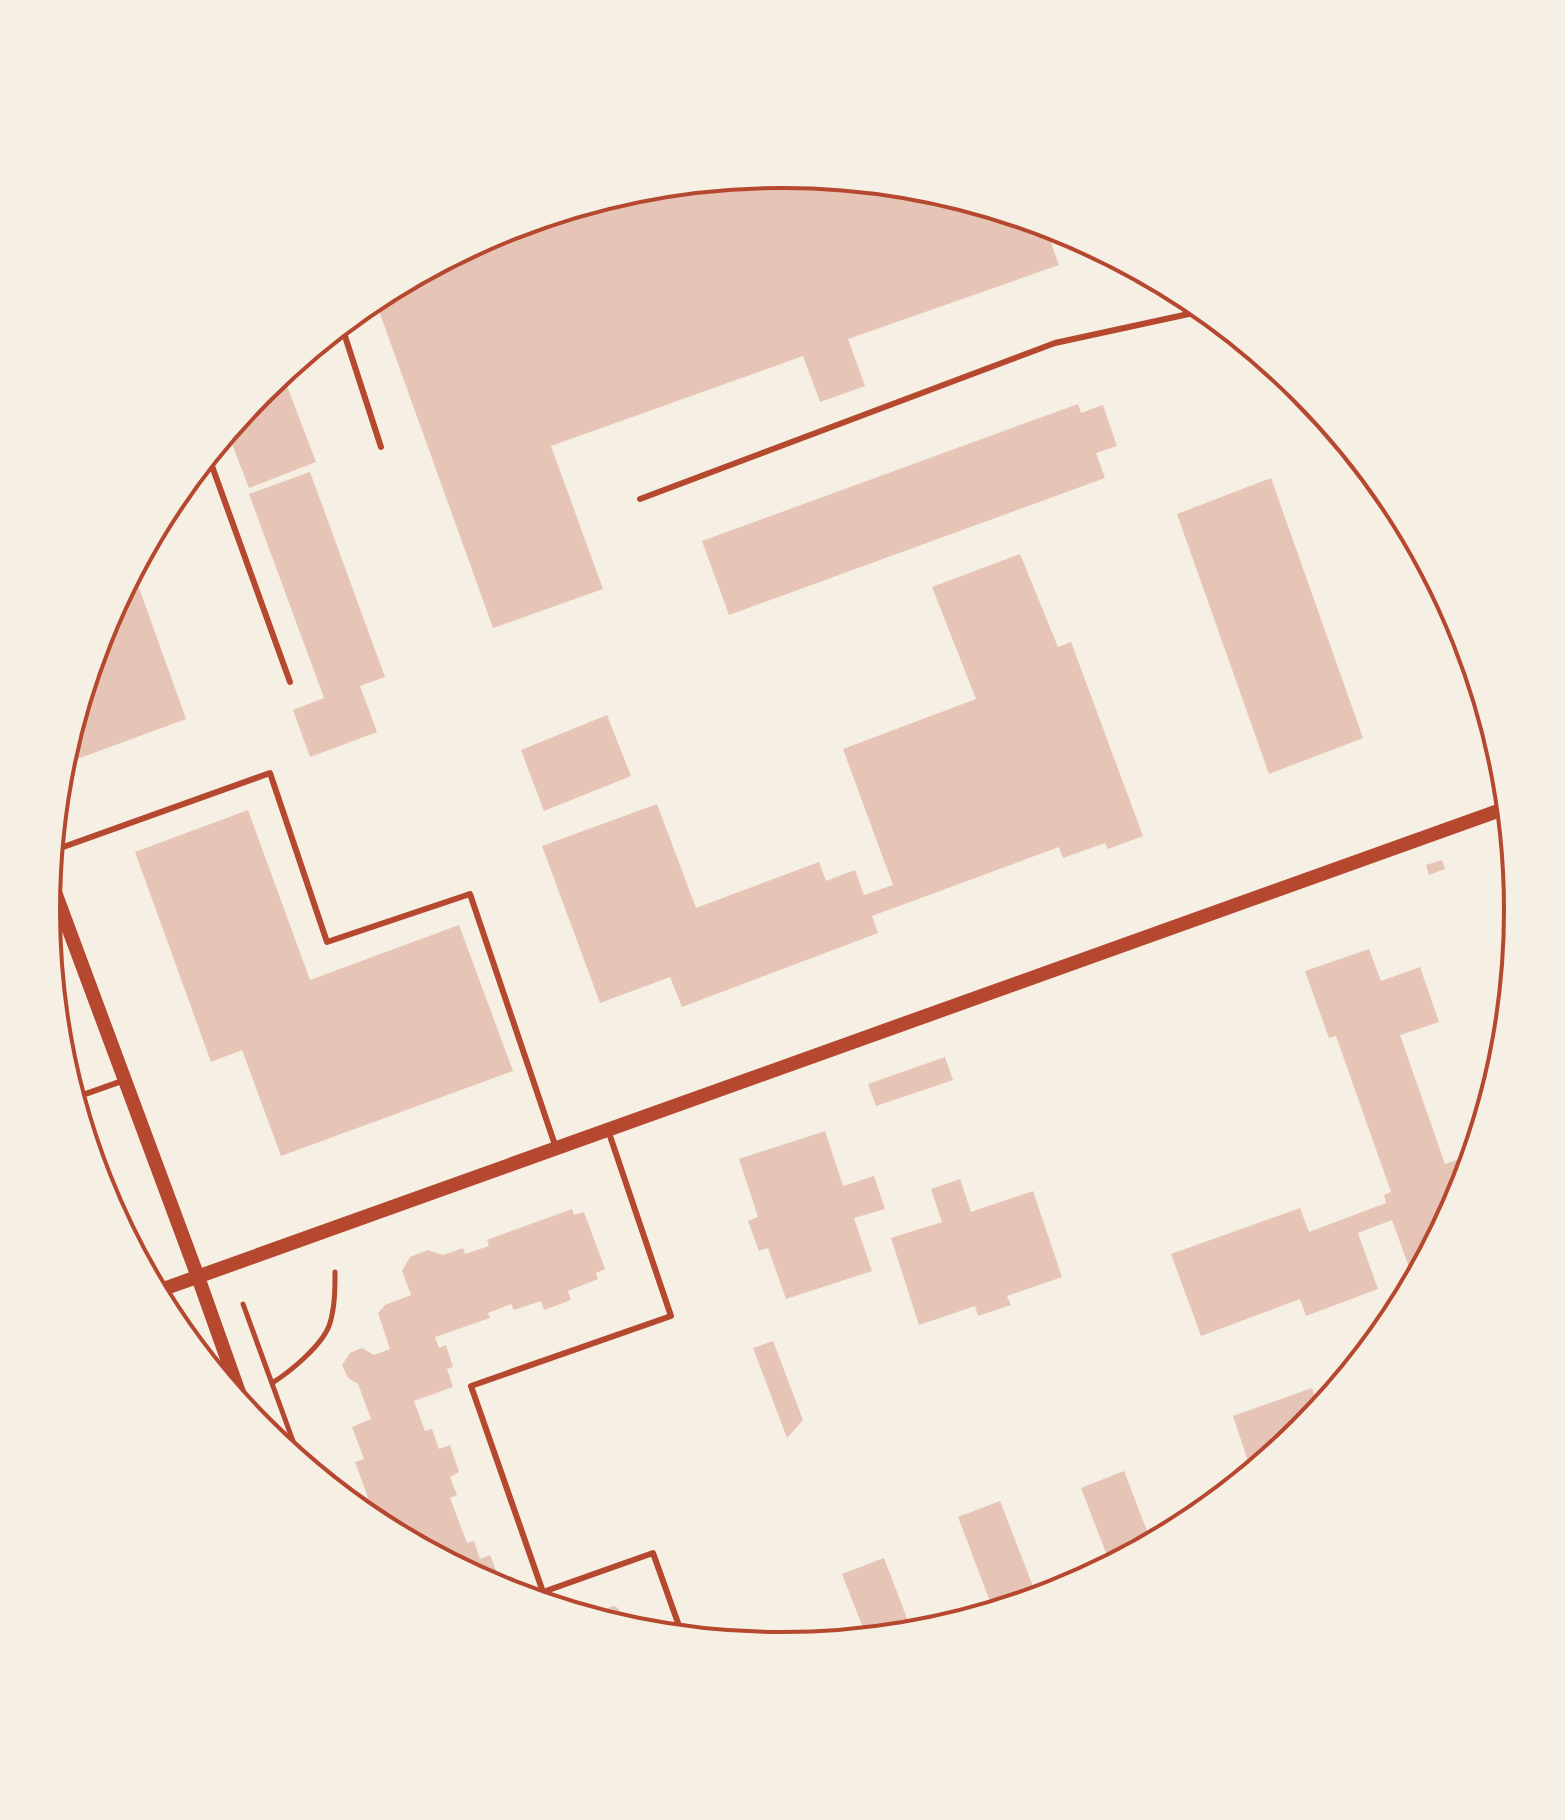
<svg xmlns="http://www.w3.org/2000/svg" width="1565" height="1820" font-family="'Libre Baskerville',serif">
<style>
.building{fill:#e6c5b7}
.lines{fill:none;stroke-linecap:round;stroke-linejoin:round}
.path{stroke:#b5482f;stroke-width:5}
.service{stroke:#b5482f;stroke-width:6}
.minor{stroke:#b5482f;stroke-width:8}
.tertiary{stroke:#b5482f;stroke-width:14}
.rim{fill:none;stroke:#b5482f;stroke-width:4}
</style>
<rect width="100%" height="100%" fill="#f6efe4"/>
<path class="building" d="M783,174L927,188L1044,223L1059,265L848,339L865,386L820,402L803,356L551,446L603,589L493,628L374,297L501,229L639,188Z
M282,373L316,462L249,488L227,431L262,389Z
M1078,404L1081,413L1103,405L1117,446L1096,453L1105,478L729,615L702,541Z
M310,472L385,677L360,686L377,732L310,757L293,710L324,698L249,494Z
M1271,478L1363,738L1269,774L1177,514Z
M1020,554L1058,647L1071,642L1143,836L1108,849L1105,843L1063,858L1059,847L872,916L878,933L682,1007L670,977L600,1003L542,846L657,804L696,908L819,862L826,881L855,870L864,895L893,885L843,749L976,699L932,587Z
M133,571L186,719L69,762L65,750L102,628Z
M607,715L631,776L544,811L521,750Z
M248,810L310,980L459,925L513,1071L281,1156L242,1050L211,1062L135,852Z
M1442,860L1445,869L1429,875L1426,865Z
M1369,949L1381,981L1420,967L1439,1022L1400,1035L1445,1164L1474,1154L1463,1192L1423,1266L1410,1270L1392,1220L1358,1233L1378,1289L1306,1316L1300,1299L1201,1336L1171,1254L1300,1208L1309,1232L1386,1203L1384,1195L1391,1192L1336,1036L1329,1038L1305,971Z
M945,1057L953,1080L876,1106L868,1084Z
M825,1131L843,1186L874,1176L885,1209L854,1218L872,1271L786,1299L768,1248L759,1251L748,1221L758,1217L739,1159Z
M960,1179L971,1212L1033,1191L1062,1277L1007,1296L1011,1305L978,1316L975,1306L919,1325L891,1238L942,1222L931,1189Z
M572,1209L574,1215L584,1212L605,1269L596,1273L598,1279L568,1291L571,1300L544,1310L541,1301L514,1310L511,1304L488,1313L490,1318L435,1337L439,1348L446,1345L453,1367L447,1369L453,1387L414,1401L425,1431L432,1429L439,1449L450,1445L459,1472L450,1477L457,1495L450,1498L467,1543L474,1541L480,1559L490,1555L501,1583L492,1586L378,1525L355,1462L364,1459L352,1427L371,1419L358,1384L348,1378L342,1365L350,1353L362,1348L374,1355L390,1349L378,1313L385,1305L411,1295L402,1271L410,1257L428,1250L443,1255L463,1248L465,1254L489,1246L487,1240Z
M773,1341L803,1420L787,1438L753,1348Z
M1312,1388L1320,1411L1303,1431L1252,1473L1233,1416Z
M1124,1471L1152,1544L1111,1566L1081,1488Z
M1000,1501L1038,1599L994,1612L958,1517Z
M884,1558L913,1634L867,1638L842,1574Z
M614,1606L618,1608L621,1616L629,1615L637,1617L643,1624V1633L585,1616Z"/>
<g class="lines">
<path class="path" d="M243,1304L301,1463
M272,1383C290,1372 324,1344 330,1323C335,1306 335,1289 335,1272"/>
<path class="service" d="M341,324L381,447
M208,455L290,682
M640,499L1055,343L1207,310
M52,851L270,773L327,942L470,894L556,1148
M74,1098L125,1080
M608,1130L671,1316L471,1386L543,1592L653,1553L683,1637"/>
<path class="minor" d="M1431,569L1506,777"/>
<path class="tertiary" d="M49,876L198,1277L246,1412
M155,1292L1509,807"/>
</g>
<path d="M0 0H1565V1820H0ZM60 910a722 722 0 1 1 1444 0a722 722 0 1 1-1444 0Z" fill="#f6efe4" fill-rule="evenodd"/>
<path class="rim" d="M60 910a722 722 0 1 1 1444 0a722 722 0 1 1-1444 0Z"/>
</svg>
